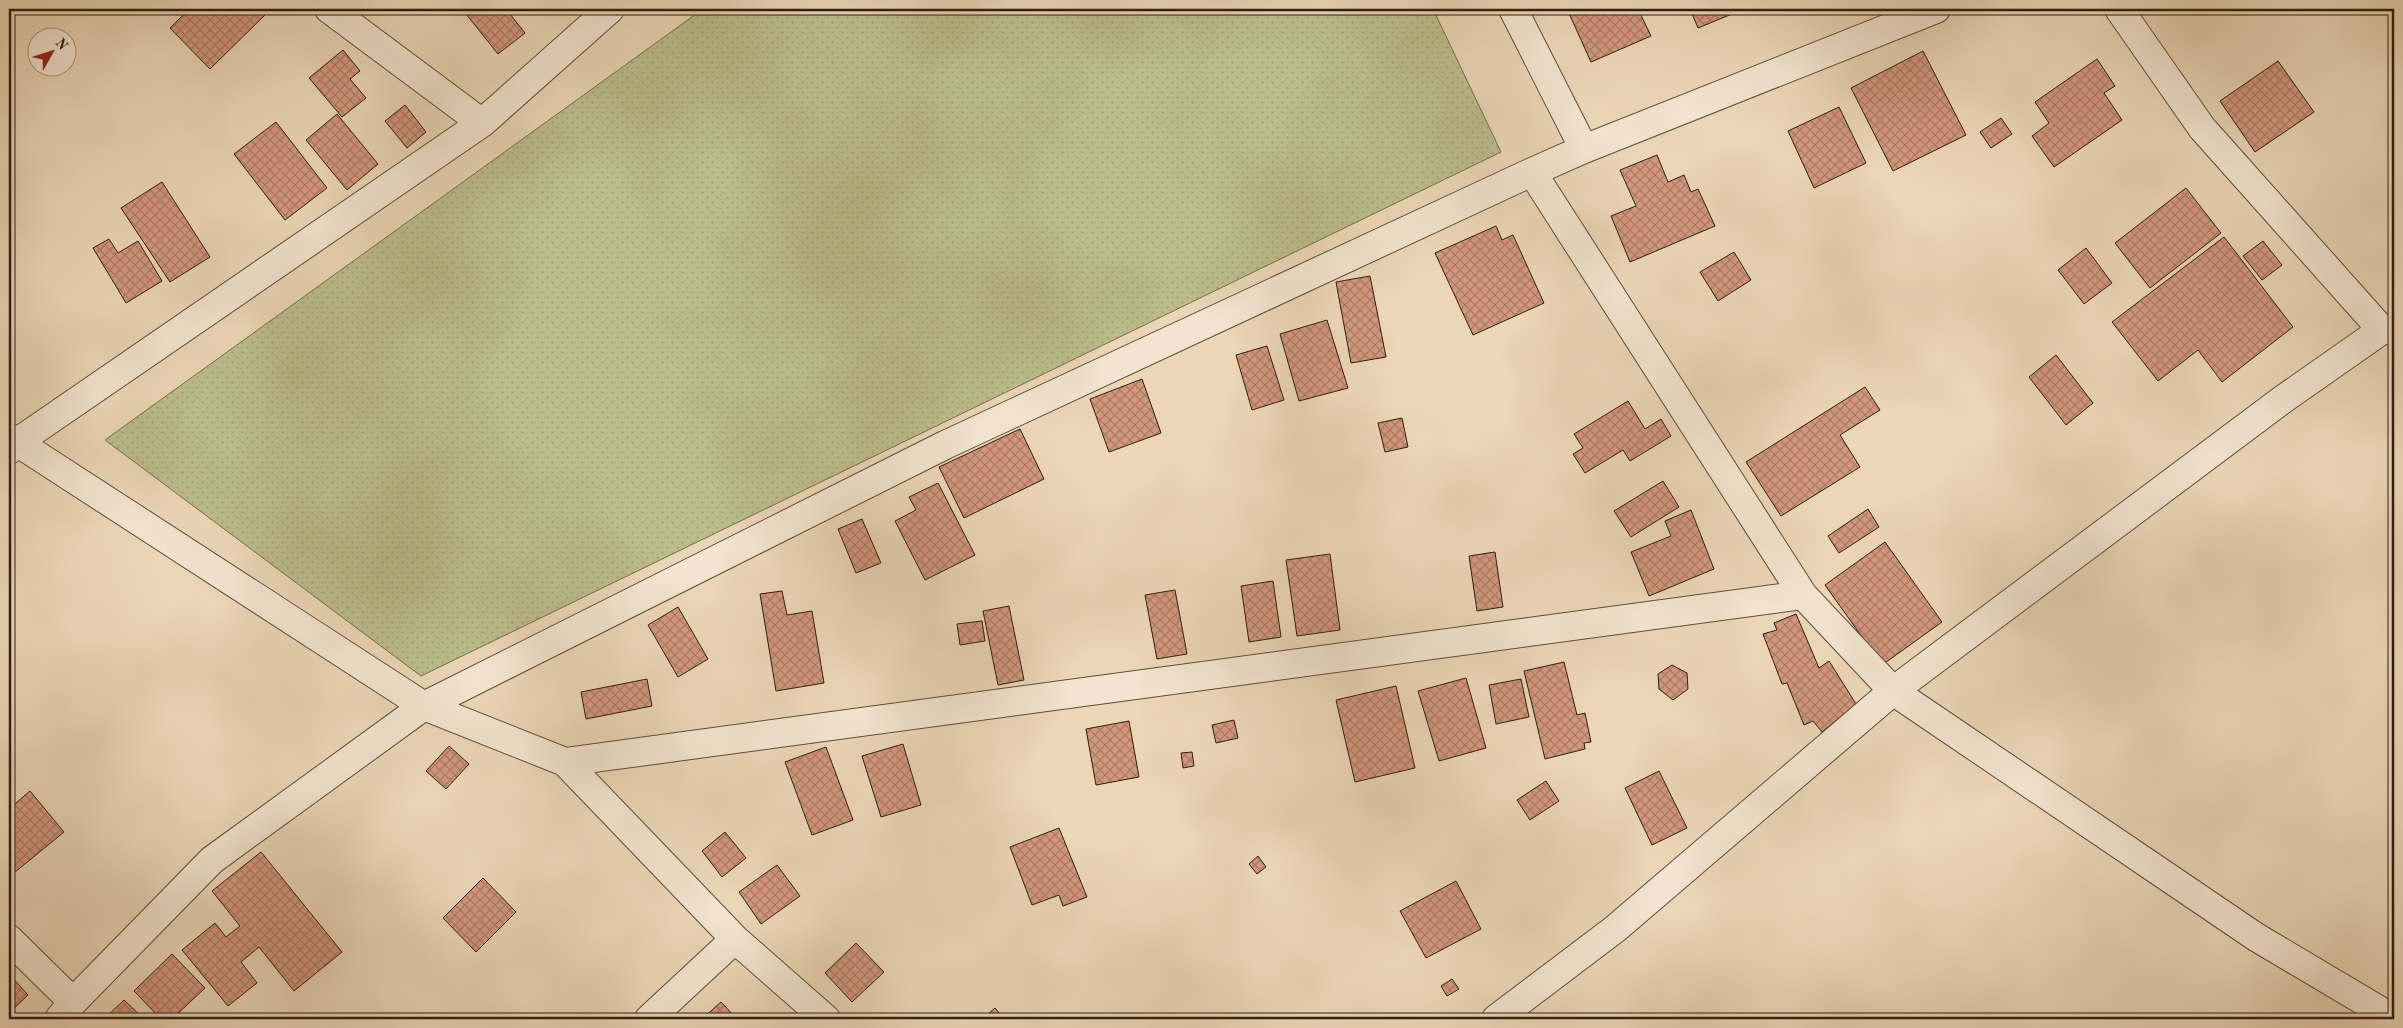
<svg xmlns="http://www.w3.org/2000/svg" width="2403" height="1028" font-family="'Old Standard TT',serif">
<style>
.grass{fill:url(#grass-dots);stroke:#746e4e}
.building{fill:url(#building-cross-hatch);stroke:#2e1f11}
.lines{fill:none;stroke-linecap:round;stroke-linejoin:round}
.minor-casing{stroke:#5d4d3a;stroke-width:30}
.minor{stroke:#f2e4d0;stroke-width:28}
</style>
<defs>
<pattern id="grass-dots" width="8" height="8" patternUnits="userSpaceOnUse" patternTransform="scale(1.25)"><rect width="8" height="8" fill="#bbbd8c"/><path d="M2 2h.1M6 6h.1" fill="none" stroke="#a1a278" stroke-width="1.8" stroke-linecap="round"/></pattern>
<pattern id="building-cross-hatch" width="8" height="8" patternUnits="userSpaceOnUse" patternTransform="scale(1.25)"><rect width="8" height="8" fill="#d3977d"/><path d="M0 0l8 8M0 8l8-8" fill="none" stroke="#ac7b65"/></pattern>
</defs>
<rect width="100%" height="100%" fill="#ebd6b6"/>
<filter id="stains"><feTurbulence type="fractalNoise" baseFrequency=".004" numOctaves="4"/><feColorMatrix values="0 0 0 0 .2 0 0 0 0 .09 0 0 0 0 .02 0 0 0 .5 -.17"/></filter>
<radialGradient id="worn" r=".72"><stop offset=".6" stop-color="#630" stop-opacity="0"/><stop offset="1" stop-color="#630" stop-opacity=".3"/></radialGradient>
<path class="grass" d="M703,9H1433L1501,152L421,676L105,440Z"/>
<path class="building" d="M189,9H271L210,69L170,28Z
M462,9H506L525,33L498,54Z
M1567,9H1638L1651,36L1591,62Z
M1690,9H1744L1698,28Z
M343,50L360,71L350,79L366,98L342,117L309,78Z
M1923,51L1966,135L1893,171L1851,88Z
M2097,59L2115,86L2104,93L2122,120L2054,167L2032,136L2049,123L2035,102Z
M2278,61L2314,112L2255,152L2220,101Z
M405,105L426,132L407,148L385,121Z
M1839,107L1866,163L1814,188L1788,131Z
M337,114L378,164L347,190L306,140Z
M2001,118L2012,134L1991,148L1980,132Z
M276,122L327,188L285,220L234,154Z
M1657,155L1668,182L1684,175L1691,192L1698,189L1715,226L1630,262L1611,216L1636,206L1620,170Z
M162,182L210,257L170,282L121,208Z
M2186,188L2221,233L2150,288L2115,243Z
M1496,226L1502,240L1513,235L1544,303L1473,335L1435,253Z
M2224,237L2293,327L2222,382L2198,350L2158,381L2112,322Z
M109,239L118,253L138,241L162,281L126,303L93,248Z
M2263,241L2282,265L2262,280L2243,256Z
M2086,248L2112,283L2084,304L2058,270Z
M1734,252L1751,280L1718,301L1700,272Z
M1370,276L1386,357L1351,363L1336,282Z
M1327,320L1348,388L1299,401L1280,334Z
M1267,346L1284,400L1252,410L1236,355Z
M2056,355L2093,403L2066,425L2029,377Z
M1142,379L1161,433L1109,452L1090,399Z
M1865,387L1880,410L1840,435L1860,467L1781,516L1746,462Z
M1628,401L1645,429L1661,419L1671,436L1630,461L1623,450L1585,473L1573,454L1583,448L1574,434Z
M1402,418L1408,447L1385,452L1378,423Z
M1020,429L1044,479L964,518L939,467Z
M1663,481L1679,507L1631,537L1614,511Z
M938,483L975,555L925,580L895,521L916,510L909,497Z
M1868,509L1879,527L1839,553L1828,536Z
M1691,510L1714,569L1649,596L1631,552L1671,536L1665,521Z
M862,519L881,563L856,573L838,529Z
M1885,542L1942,622L1882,665L1825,585Z
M1495,552L1503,607L1477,611L1469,556Z
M1330,554L1340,630L1297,636L1286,560Z
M1273,581L1281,637L1249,642L1241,586Z
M1175,590L1187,654L1157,659L1145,595Z
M782,591L787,615L812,611L824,683L776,691L760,594Z
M1009,606L1024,680L998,685L983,611Z
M678,607L708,659L678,677L648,625Z
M1796,614L1819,668L1829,661L1856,704L1822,732L1813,721L1804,725L1787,683L1782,684L1763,634L1777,630L1774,623Z
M982,621L985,641L960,645L957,624Z
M1564,662L1577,715L1585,713L1591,742L1584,743L1585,749L1545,759L1524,671Z
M1672,665L1687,673L1688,689L1673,700L1659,689L1658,674Z
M1466,678L1486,748L1439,761L1418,691Z
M647,679L652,706L586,719L581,692Z
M1521,679L1529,717L1496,724L1489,685Z
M1396,686L1415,768L1355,782L1336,700Z
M1234,720L1238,738L1216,743L1212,725Z
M1129,721L1139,777L1096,785L1086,729Z
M903,744L921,805L881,817L862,756Z
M449,746L469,764L446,789L426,771Z
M826,747L853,820L812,835L785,762Z
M1192,752L1194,766L1183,768L1181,753Z
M1659,771L1687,828L1652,845L1625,788Z
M1546,781L1559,801L1530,820L1517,800Z
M30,791L64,832L9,877V809Z
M1059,828L1087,897L1063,906L1059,895L1032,905L1010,847Z
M725,832L746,858L722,877L702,851Z
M261,852L342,952L294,991L259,947L241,962L257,983L228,1006L182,950L215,923L226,937L240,926L212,891Z
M1258,856L1266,867L1257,874L1249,864Z
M777,865L800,896L761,924L739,892Z
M483,878L516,912L476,952L443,918Z
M1456,881L1481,929L1426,958L1400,911Z
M856,943L884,972L852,1002L825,973Z
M172,954L205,988L172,1019H161L134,991Z
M9,974L28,995L9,1013Z
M1452,979L1459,989L1447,996L1441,986Z
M124,1000L144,1019H104Z
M721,1002L737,1019H702Z
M995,1008L1004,1019H982Z"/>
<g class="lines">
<g class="minor-casing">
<path id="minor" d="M329,9L482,123
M1513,9L1584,149
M2119,9L2202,128L2382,330
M1532,172L1803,595L1893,691L2256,937L2394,1019
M9,437L424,706L565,762L735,939L826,1019
M9,450L16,443L482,123L610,9
M565,762L1803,595
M9,939L73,1002
M59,1019L73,1002L212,860L424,706L945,445L1532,172L1584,149L1936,9
M649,1019L735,939
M1496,1019L1615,929L1893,691L2282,400L2382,330H2394"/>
</g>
<use href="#minor" class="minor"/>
</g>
<rect width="2403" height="1028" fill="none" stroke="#ebd6b6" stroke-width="30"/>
<rect x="10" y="10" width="2383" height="1008" fill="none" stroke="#2e1f11" stroke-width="2.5"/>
<rect x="15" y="15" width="2373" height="998" fill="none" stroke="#2e1f11"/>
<g transform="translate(52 52) rotate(51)"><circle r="24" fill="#f2e4d0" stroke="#a49584"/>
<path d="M0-4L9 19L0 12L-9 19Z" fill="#8f2418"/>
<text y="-8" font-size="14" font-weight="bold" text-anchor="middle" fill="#2e1f11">N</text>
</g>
<rect width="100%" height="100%" filter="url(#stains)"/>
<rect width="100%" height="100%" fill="url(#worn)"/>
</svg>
